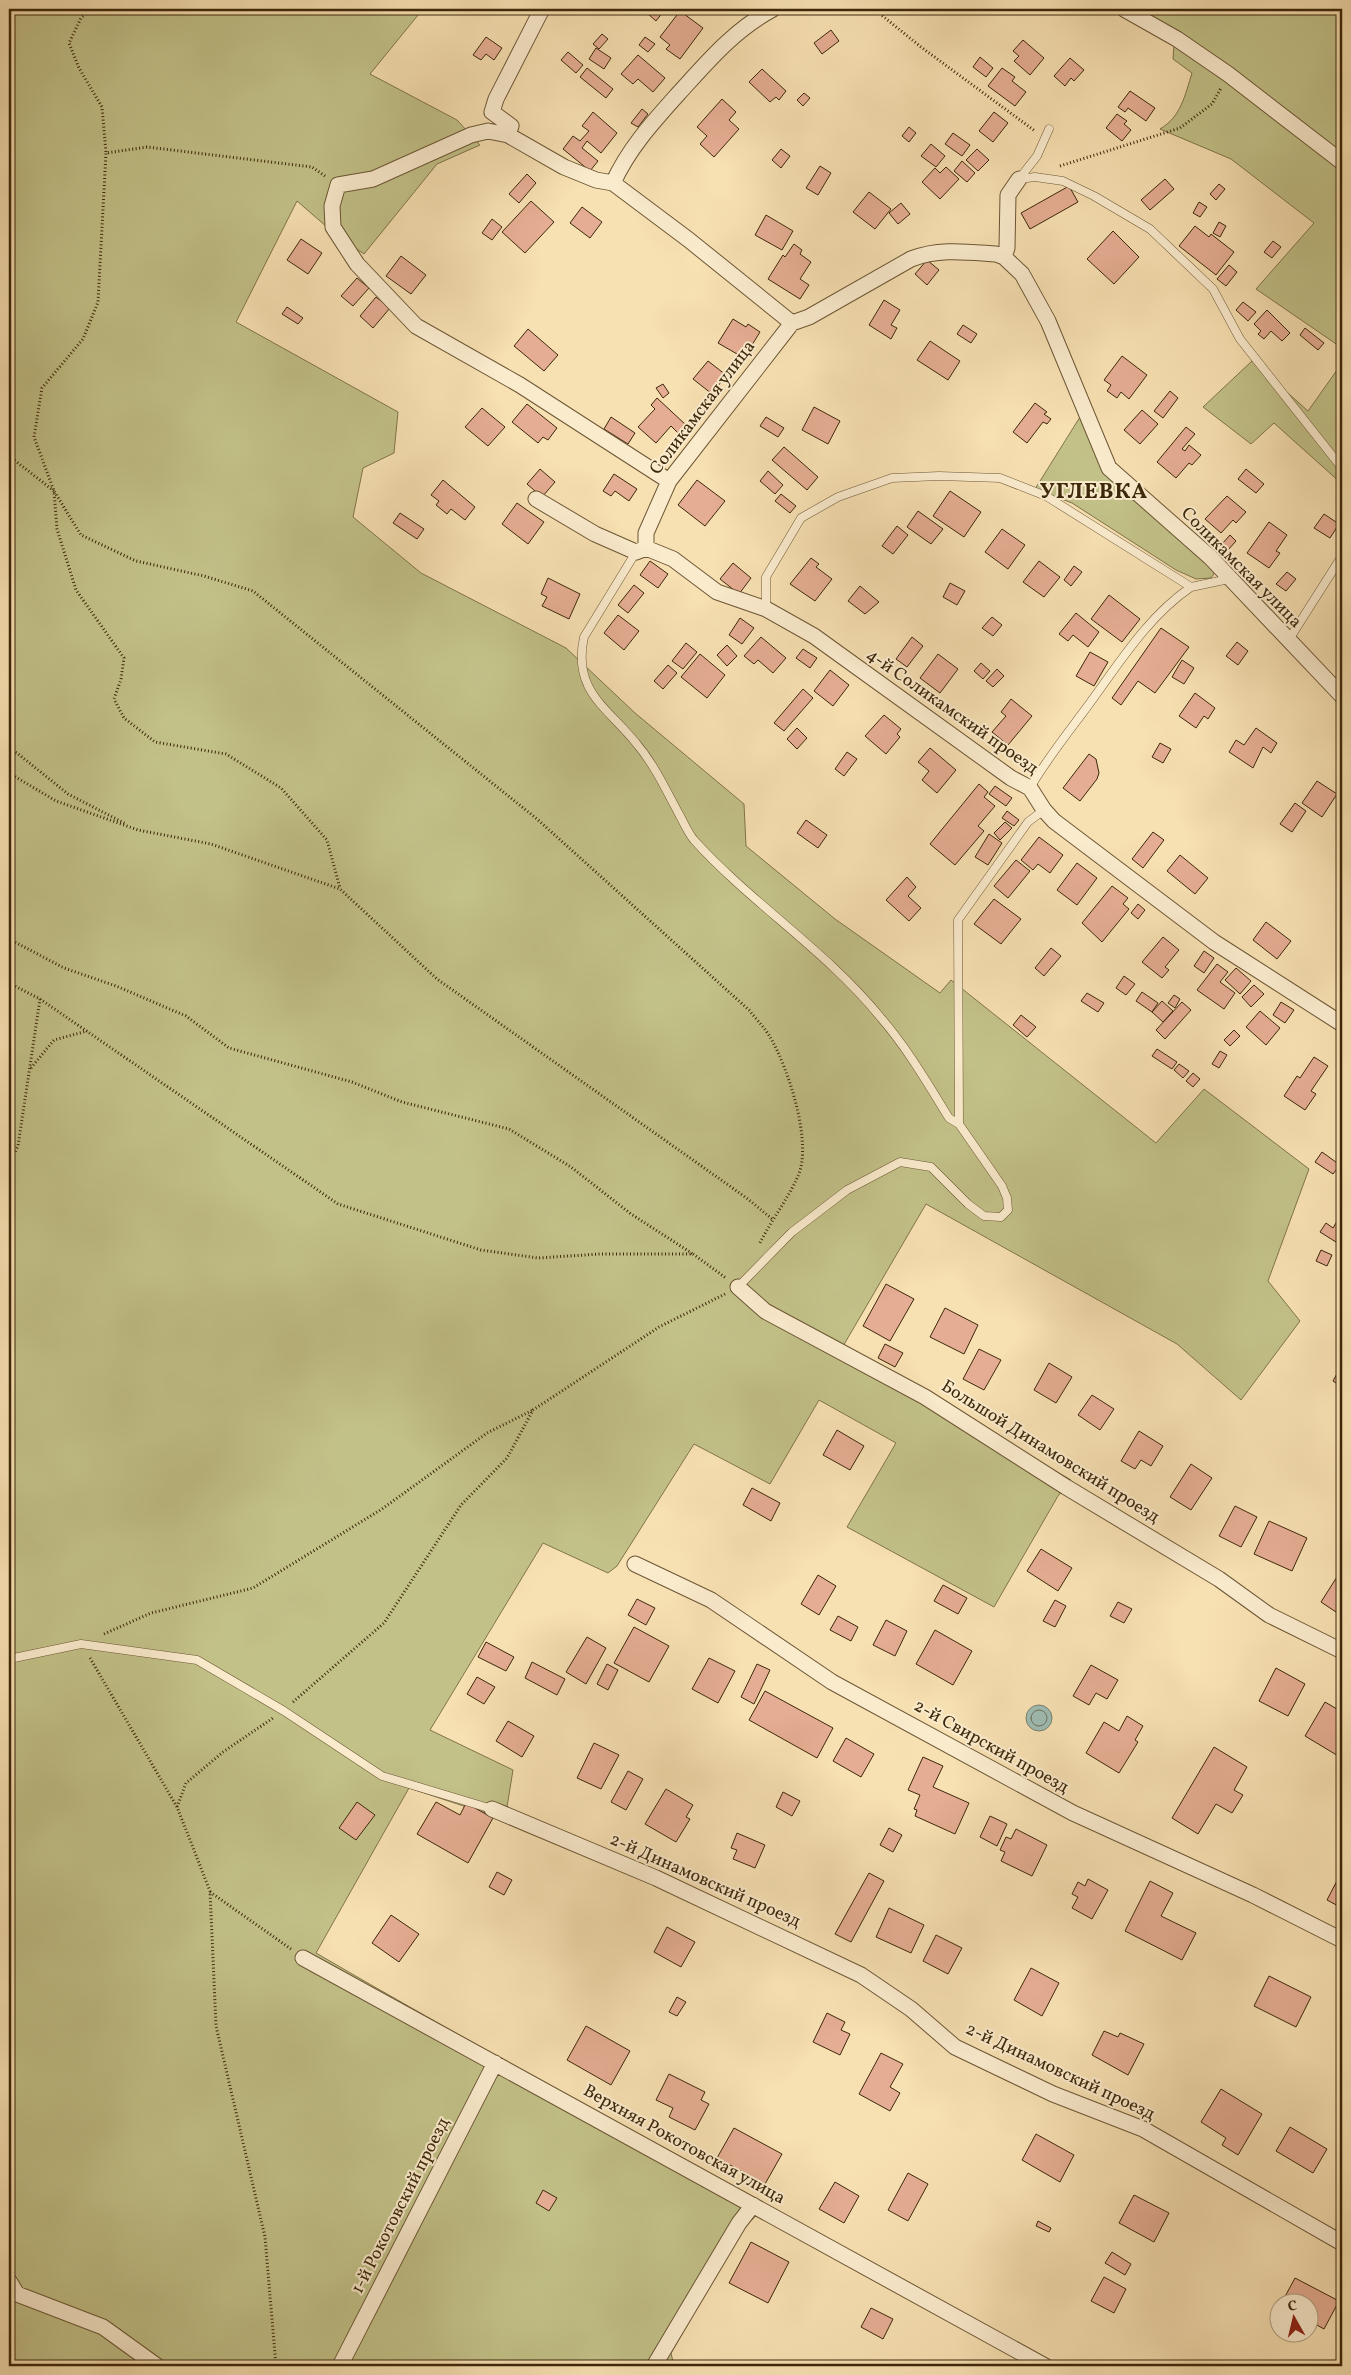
<svg xmlns="http://www.w3.org/2000/svg" width="1351" height="2375" font-family="Vollkorn,serif">
<style>
.green{fill:#c2c188;stroke:#807449}
.water{fill:#9ebcb2;stroke:#77816f}
.lines{fill:none;stroke-linecap:round;stroke-linejoin:round}
.shore{stroke:#6e725e;stroke-width:1}
.building{fill:#e5ad93;stroke:#3d280a}
.lane-casing{stroke:#6c5634;stroke-width:9}
.street-casing{stroke:#6c5634;stroke-width:17}
.path{stroke:#3d280a;stroke-width:3;stroke-dasharray:1 2.5;stroke-linecap:butt}
.lane{stroke:#faebcd;stroke-width:8}
.street{stroke:#faebcd;stroke-width:15}
.labels{text-anchor:middle;dominant-baseline:central;stroke-width:4;stroke-linejoin:round;paint-order:stroke}
.street-label{font-size:18px;fill:#3d280a;stroke:#faebcd}
.district-label{font-size:22px;font-weight:bold;letter-spacing:1px;fill:#3d280a;stroke:#faebcd}
</style>
<rect width="100%" height="100%" fill="#f7e0b2"/>
<filter id="stains"><feTurbulence type="fractalNoise" baseFrequency=".004" numOctaves="4"/><feColorMatrix values="0 0 0 0 .2 0 0 0 0 .09 0 0 0 0 .02 0 0 0 .5 -.17"/></filter>
<radialGradient id="worn" r=".72"><stop offset=".6" stop-color="#630" stop-opacity="0"/><stop offset="1" stop-color="#630" stop-opacity=".3"/></radialGradient>
<path class="green" d="M9,9H423L370,74L457,120L480,145L437,164L364,254L335,234L297,201L236,322L398,412L394,453L363,468L353,517L421,573L566,648L635,713L744,804L746,846L835,919L940,993L951,980L1156,1143L1204,1089L1309,1169L1268,1281L1300,1321L1241,1400L1177,1344L926,1204L842,1348L1071,1480L1058,1496L994,1607L847,1527L896,1443L819,1400L770,1484L694,1444L617,1566L608,1573L543,1543L430,1730L513,1770L507,1807L494,1816L409,1788L316,1953C461,2038 610,2117 756,2202L754,2218L744,2226L671,2353L674,2366H9Z
M1116,9H1342V348L1256,289L1314,223L1231,159L1160,129C1181,117 1185,95 1192,73L1173,59L1174,44Z
M1252,361L1308,411L1342,363V484L1274,423L1251,444L1203,407Z
M1080,417L1105,471L1216,571L1211,578L1196,579L1176,570L1072,503L1035,489Z"/>
<path class="water" d="M1026 1718a13 13 0 1 1 26 0a13 13 0 1 1-26 0Z"/>
<g class="lines">
<path class="shore" d="M1031 1718a8 8 0 1 1 16 0a8 8 0 1 1-16 0Z"/>
</g>
<path class="building" d="M650,9H658L663,12L656,21L647,13Z
M680,11L703,28L680,59L666,49L670,45L660,37Z
M831,30L839,41L822,54L814,43Z
M602,34L608,39L599,49L593,44Z
M486,37L502,48L494,60L486,54L481,60L473,55Z
M645,37L655,44L648,52L639,45Z
M1023,40L1044,58L1030,75L1014,61L1019,56L1013,51Z
M596,48L611,58L604,69L589,59Z
M568,52L583,65L576,73L561,60Z
M638,55L665,78L653,92L638,79L633,84L621,74Z
M980,57L993,68L986,77L973,67Z
M1070,58L1084,70L1074,81L1071,78L1065,86L1054,76Z
M587,68L613,89L606,98L580,77Z
M1002,68L1015,77L1012,81L1026,92L1015,106L988,86Z
M762,69L786,91L779,100L776,97L770,102L749,82Z
M1130,91L1155,108L1146,121L1128,108L1125,112L1118,107Z
M804,93L810,98L803,106L797,100Z
M722,99L736,112L729,120L739,129L714,157L700,144L707,136L697,127Z
M642,109L648,114L638,127L631,123Z
M593,112L617,133L601,153L587,141L582,148L598,161L590,171L563,149L573,136L580,141L589,131L582,126Z
M994,112L1008,123L993,142L979,131Z
M1117,114L1127,121L1124,124L1131,130L1122,141L1106,128Z
M909,127L916,133L909,142L902,136Z
M953,133L970,145L962,156L945,144Z
M931,144L945,156L936,167L921,156Z
M781,149L790,156L781,168L772,160Z
M977,149L989,160L978,171L966,160Z
M962,161L975,173L967,182L954,171Z
M820,166L831,173L818,195L806,188Z
M946,167L959,179L940,199L922,182L935,168L940,173Z
M527,174L536,183L519,203L509,194Z
M1165,179L1174,189L1150,210L1141,200Z
M1219,184L1225,189L1216,200L1210,194Z
M1069,186L1078,202L1030,229L1021,213Z
M869,192L891,209L875,229L853,212Z
M531,201L554,222L525,253L502,232Z
M1199,202L1207,207L1200,217L1193,213Z
M901,203L910,214L898,224L889,213Z
M582,207L602,222L590,238L570,223Z
M766,215L793,231L782,250L755,235Z
M492,219L502,227L492,240L482,233Z
M1219,222L1226,226L1220,237L1213,233Z
M1195,226L1209,237L1211,234L1234,252L1216,275L1179,246Z
M1113,231L1139,257L1114,284L1087,259Z
M301,239L322,253L308,274L287,260Z
M1273,241L1281,247L1272,258L1264,252Z
M794,244L802,250L800,254L811,262L800,279L809,285L800,299L768,279L783,255L785,257Z
M401,256L426,275L411,294L386,276Z
M927,260L939,270L927,285L915,274Z
M1229,265L1237,272L1226,286L1217,279Z
M357,278L369,288L353,306L341,296Z
M376,297L390,308L373,328L360,316Z
M884,300L900,310L891,325L897,328L891,339L869,325Z
M1243,302L1256,312L1248,321L1236,310Z
M287,307L303,318L298,324L282,314Z
M1267,310L1290,333L1282,341L1271,331L1264,339L1258,334L1261,331L1254,324Z
M733,319L746,327L748,324L760,332L744,358L718,343Z
M963,325L977,334L971,343L957,334Z
M1305,328L1324,343L1318,350L1300,335Z
M528,329L558,355L544,371L514,346Z
M930,341L960,361L948,380L917,360Z
M1122,356L1147,375L1129,399L1121,392L1117,398L1107,391L1111,385L1104,380Z
M708,361L726,375L712,394L693,379Z
M663,384L669,393L663,398L656,388Z
M1170,391L1178,398L1163,418L1154,411Z
M657,398L686,425L678,433L671,426L656,443L638,427L655,409L651,405Z
M1035,403L1047,412L1044,414L1051,419L1047,424L1043,422L1027,443L1013,432Z
M527,404L557,428L548,440L543,437L538,443L512,422Z
M814,407L840,421L828,444L802,430Z
M482,408L505,427L488,446L465,427Z
M1142,410L1158,424L1140,444L1124,430Z
M611,417L635,433L628,444L604,429Z
M766,417L784,428L778,437L760,426Z
M1186,427L1195,434L1182,449L1185,451L1189,445L1201,455L1192,465L1189,463L1176,478L1157,462Z
M784,447L818,477L807,490L772,460Z
M540,469L555,482L542,497L527,484Z
M1246,469L1264,484L1256,493L1238,479Z
M768,471L783,485L775,494L760,481Z
M614,474L637,489L629,501L615,491L611,496L603,491Z
M443,480L475,507L465,520L451,509L447,514L436,505L439,501L431,495Z
M697,480L725,501L705,526L678,505Z
M950,491L981,512L964,537L933,516Z
M781,494L796,506L790,513L775,501Z
M1227,496L1246,512L1236,523L1233,520L1221,533L1205,519Z
M517,503L544,522L528,544L502,524Z
M918,511L943,529L931,544L907,527Z
M400,513L424,529L417,539L393,523Z
M1324,514L1339,524L1330,538L1314,528Z
M1269,522L1287,535L1276,551L1280,553L1269,568L1247,553Z
M897,526L908,535L893,554L882,546Z
M1002,529L1025,545L1008,569L985,552Z
M1230,535L1236,541L1228,550L1222,544Z
M811,558L819,564L816,567L832,579L815,601L790,584Z
M650,561L668,574L658,588L640,575Z
M1039,561L1060,577L1044,597L1023,582Z
M733,563L751,578L739,594L720,579Z
M1074,566L1082,572L1071,586L1064,580Z
M1287,572L1296,579L1286,591L1276,584Z
M548,578L580,594L569,619L542,606L547,597L541,594Z
M950,583L965,591L957,605L943,597Z
M634,585L644,593L628,613L618,605Z
M860,586L879,602L865,614L848,601Z
M1109,595L1140,619L1122,642L1091,619Z
M1076,613L1099,632L1088,647L1073,635L1068,641L1059,634Z
M618,615L639,631L624,650L604,633Z
M992,617L1002,625L993,636L982,628Z
M740,618L754,628L742,644L729,635Z
M1161,628L1189,647L1155,693L1138,681L1121,705L1112,698Z
M761,637L786,658L773,673L758,660L754,664L744,656Z
M912,637L923,646L907,667L896,659Z
M1237,642L1248,651L1238,665L1226,656Z
M686,643L697,652L683,669L672,661Z
M727,645L737,656L727,666L717,655Z
M803,649L817,658L810,668L796,658Z
M1090,652L1108,662L1094,686L1076,676Z
M700,654L725,675L707,698L681,677Z
M938,654L958,669L940,693L920,678Z
M1182,660L1194,668L1184,684L1172,677Z
M981,663L990,671L983,679L974,671Z
M668,665L677,673L663,689L654,681Z
M997,669L1004,676L993,687L986,681Z
M830,670L849,685L833,706L814,691Z
M803,689L813,698L784,731L774,723Z
M1195,693L1215,708L1208,719L1204,716L1196,728L1179,716Z
M1011,699L1032,716L1008,745L992,732L1006,716L1001,712Z
M884,715L901,729L897,734L900,737L886,754L865,736Z
M797,728L807,738L797,749L787,739Z
M1256,728L1277,743L1271,753L1263,747L1253,768L1229,752L1236,740L1244,745Z
M1160,743L1171,749L1163,763L1152,757Z
M930,748L956,770L937,793L922,780L929,771L918,762Z
M847,752L857,759L844,776L835,769Z
M1089,754L1096,759L1099,773L1097,779L1080,801L1063,788Z
M1317,781L1337,794L1322,817L1302,803Z
M979,784L988,792L984,797L995,806L978,826L984,831L955,865L930,844Z
M995,786L1012,798L1006,806L989,794Z
M1295,803L1306,811L1292,832L1280,824Z
M1007,811L1019,820L1014,826L1002,818Z
M806,820L827,835L818,848L797,833Z
M1005,822L1012,828L1000,840L994,833Z
M1153,832L1164,840L1143,868L1132,859Z
M989,834L1002,843L988,865L975,857Z
M1039,837L1063,855L1050,873L1038,864L1033,870L1021,860Z
M1180,855L1208,878L1195,894L1167,871Z
M1016,860L1030,871L1008,898L994,886Z
M1077,863L1097,878L1077,905L1057,890Z
M907,877L916,887L908,896L921,908L909,921L886,900Z
M1112,886L1128,898L1123,904L1129,909L1102,942L1082,923Z
M994,899L1021,919L1001,944L974,924Z
M1138,904L1145,910L1138,919L1131,913Z
M1266,922L1291,941L1277,959L1253,940Z
M1163,937L1179,950L1165,967L1169,970L1162,978L1142,962Z
M1051,948L1061,956L1044,976L1035,968Z
M1204,951L1214,958L1204,973L1194,966Z
M1217,964L1228,972L1220,982L1235,993L1224,1009L1197,990Z
M1236,968L1251,981L1240,994L1225,980Z
M1124,976L1135,984L1126,995L1116,988Z
M1254,985L1264,994L1251,1007L1242,997Z
M1142,992L1158,1003L1152,1012L1136,1001Z
M1087,993L1104,1003L1098,1012L1081,1001Z
M1174,995L1180,999L1175,1008L1168,1003Z
M1162,1001L1173,1011L1163,1022L1152,1012Z
M1182,1002L1191,1010L1165,1039L1156,1030Z
M1281,1002L1294,1010L1285,1023L1273,1015Z
M1260,1011L1280,1028L1266,1045L1246,1027Z
M1021,1015L1036,1027L1027,1037L1013,1025Z
M1234,1030L1240,1036L1230,1046L1224,1040Z
M1157,1049L1177,1062L1172,1069L1152,1056Z
M1220,1051L1227,1055L1219,1068L1212,1064Z
M1314,1057L1328,1066L1311,1091L1316,1094L1305,1110L1284,1096L1297,1076L1300,1078Z
M1179,1064L1189,1071L1183,1078L1174,1070Z
M1193,1073L1200,1079L1193,1087L1186,1081Z
M1322,1152L1340,1165L1333,1174L1315,1162Z
M1339,1218L1342,1221V1233L1336,1242L1320,1232L1326,1223L1333,1228Z
M1321,1250L1332,1255L1327,1266L1316,1261Z
M886,1284L914,1299L890,1341L863,1326Z
M945,1308L978,1325L964,1354L930,1337Z
M885,1344L903,1353L895,1367L878,1358Z
M979,1349L1001,1360L984,1390L963,1379Z
M1049,1363L1072,1377L1056,1403L1034,1390Z
M1339,1370L1342,1372V1387L1333,1381Z
M1092,1395L1114,1409L1100,1430L1078,1415Z
M837,1430L864,1446L850,1470L823,1455Z
M1139,1431L1163,1446L1151,1466L1141,1460L1135,1469L1121,1461Z
M1191,1464L1212,1478L1191,1510L1170,1497Z
M752,1488L780,1503L771,1521L743,1505Z
M1235,1506L1257,1517L1241,1547L1219,1536Z
M1269,1521L1307,1538L1292,1571L1254,1554Z
M1041,1549L1072,1568L1058,1591L1027,1571Z
M1342,1569V1616L1321,1602Z
M818,1575L836,1586L819,1615L801,1604Z
M943,1585L967,1598L958,1614L934,1601Z
M637,1599L655,1608L646,1625L628,1615Z
M1055,1600L1066,1606L1055,1627L1043,1621Z
M1118,1602L1132,1609L1124,1623L1110,1616Z
M838,1616L858,1627L851,1641L830,1630Z
M886,1620L907,1631L895,1656L873,1645Z
M634,1627L669,1646L649,1682L614,1663Z
M935,1630L972,1651L953,1685L916,1664Z
M587,1637L606,1648L586,1684L566,1672Z
M486,1642L514,1657L506,1671L478,1657Z
M709,1658L735,1671L718,1703L692,1689Z
M532,1662L565,1679L557,1695L525,1678Z
M607,1664L618,1670L608,1690L597,1684Z
M757,1664L770,1670L754,1704L741,1697Z
M1091,1665L1118,1680L1107,1699L1096,1693L1089,1705L1073,1696Z
M1276,1668L1305,1684L1288,1716L1259,1701Z
M477,1677L495,1687L484,1704L467,1694Z
M765,1691L833,1728L817,1758L749,1720Z
M1325,1702L1342,1712V1753L1340,1757L1305,1736Z
M1127,1716L1143,1726L1135,1740L1138,1742L1119,1773L1086,1753L1104,1722L1119,1731Z
M508,1721L534,1736L522,1757L496,1741Z
M846,1738L874,1754L861,1777L833,1761Z
M594,1743L619,1755L601,1789L577,1778Z
M1214,1747L1247,1767L1234,1790L1243,1795L1232,1813L1216,1804L1198,1834L1172,1818Z
M923,1757L943,1766L933,1787L969,1803L955,1834L915,1816L917,1810L914,1809L920,1795L908,1790Z
M628,1771L643,1779L626,1810L611,1802Z
M666,1789L693,1805L686,1817L690,1819L676,1842L645,1824Z
M783,1792L800,1801L792,1816L776,1807Z
M357,1802L375,1815L356,1840L339,1828Z
M436,1802L460,1815L466,1803L493,1818L468,1863L417,1834Z
M990,1816L1007,1824L997,1846L980,1837Z
M889,1828L902,1835L893,1852L880,1845Z
M1016,1829L1047,1845L1032,1876L1001,1861L1005,1852L1000,1850L1006,1837L1011,1839Z
M737,1833L765,1845L755,1868L733,1859L737,1850L731,1848Z
M1342,1871V1908L1327,1900Z
M497,1872L512,1880L504,1895L489,1887Z
M869,1873L884,1881L851,1942L835,1934Z
M1088,1879L1108,1890L1092,1919L1072,1908L1078,1897L1072,1894L1078,1882L1085,1886Z
M1150,1881L1173,1893L1161,1916L1196,1933L1182,1960L1125,1931Z
M889,1908L924,1925L911,1953L876,1937Z
M391,1915L419,1934L399,1962L372,1943Z
M667,1927L695,1942L681,1967L654,1952Z
M936,1935L962,1948L948,1974L923,1961Z
M1031,1968L1059,1983L1042,2016L1014,2000Z
M1269,1976L1311,1997L1296,2027L1254,2006Z
M677,1997L686,2002L677,2016L669,2012Z
M827,2013L845,2022L841,2030L850,2034L840,2055L813,2042Z
M586,2026L630,2051L611,2085L567,2060Z
M1104,2031L1118,2037L1120,2033L1144,2044L1128,2075L1092,2055Z
M881,2053L903,2064L890,2087L900,2093L890,2111L859,2094Z
M669,2074L705,2092L701,2100L709,2104L695,2130L669,2117L673,2108L656,2100Z
M1221,2089L1262,2114L1238,2155L1222,2145L1226,2138L1201,2122Z
M1290,2127L1327,2149L1313,2173L1276,2151Z
M734,2128L782,2154L765,2184L717,2158Z
M1036,2134L1074,2155L1060,2182L1022,2160Z
M908,2173L928,2184L908,2221L888,2210Z
M835,2182L859,2196L844,2223L819,2209Z
M543,2190L557,2198L549,2211L536,2203Z
M1134,2195L1169,2213L1154,2242L1119,2223Z
M1038,2221L1051,2228L1049,2232L1036,2226Z
M751,2242L789,2262L768,2303L729,2283Z
M1112,2252L1131,2264L1125,2275L1105,2263Z
M1104,2277L1126,2289L1114,2313L1091,2301Z
M1295,2278L1339,2301L1324,2329L1308,2320V2302H1282Z
M871,2308L893,2319L883,2339L861,2327Z"/>
<g class="lines">
<g class="lane-casing">
<path id="lane" d="M1049,129L1037,156L1019,179L1035,177L1063,181L1094,196L1150,229L1213,289L1240,339L1342,468
M636,552L584,637C572,691 608,708 636,743C654,764 666,790 679,814C684,823 688,833 694,840C752,904 827,951 881,1018C907,1048 928,1084 949,1118L959,1124
M766,609V577L801,518L838,497L892,478L939,476L1000,478L1046,496L1191,587L1229,579
M1288,641L1342,556
M1030,788C1046,760 1067,734 1087,707C1118,665 1147,617 1191,587
M738,1287L792,1232L817,1213L847,1190L900,1162L931,1167L968,1204L984,1216L1001,1217L1008,1210L1007,1198L1002,1186L959,1124L958,920L1028,822L1044,810
M9,1659L81,1644L197,1660L284,1711L382,1776L492,1809"/>
</g>
<g class="street-casing">
<path id="street" d="M1124,9L1177,39L1228,74L1342,162
M508,135L511,126L492,112L496,99L542,9
M613,183C629,148 653,122 679,93C708,61 734,30 773,9
M1004,257L1007,248L1008,195L1019,179
M669,481L520,385L416,326L357,264L333,227L332,206L338,185L373,179L471,135L488,131L508,135L564,167L596,180L613,183L689,240L792,323
M536,499L595,534L636,552L646,548L673,559L717,592L766,609L814,636L1011,778L1030,788L1044,810L1054,821L1214,942L1342,1024
M646,548V533L669,481L792,323L809,317L911,259C939,248 967,252 996,254L1004,257L1022,274L1048,321L1109,468L1210,557L1342,696
M738,1287L765,1311L925,1397L1066,1487L1219,1579L1269,1615L1342,1651
M635,1564L711,1600L832,1682L1073,1813L1253,1895L1342,1940
M492,1809L656,1878L861,1975L911,2009L955,2047L1053,2094L1143,2129L1342,2243
M303,1958L1045,2366
M9,2281L17,2294L103,2327L157,2366
M340,2366L495,2063
M654,2366L739,2223L753,2205"/>
</g>
<path class="path" d="M91,9L81,18L69,43L79,68L102,107L106,153
M874,9L921,47L1035,131
M1060,166L1180,128L1212,104L1221,88
M325,176L312,167L147,147L106,153L98,302L83,339L42,388L34,437L54,491L81,535L136,561L204,576L253,591L537,819L749,1010C756,1019 765,1028 770,1037C788,1067 813,1143 798,1176C788,1199 770,1222 759,1245
M9,456L54,491L57,529L76,590L124,658L121,679L114,699L124,718L155,742L226,754L281,788L327,840L340,888
M9,750L17,753L68,794L126,824
M9,773L56,801L138,830L211,844L340,889L437,979L748,1199L772,1219
M9,939L64,968L116,986L186,1016L229,1048L352,1082L402,1102L509,1129L571,1167L631,1214L693,1254
M9,983L40,999L338,1204L481,1250L538,1258L600,1254H693L726,1278
M31,1068L54,1040L87,1031
M9,1164L18,1146L40,999
M104,1634L151,1613L253,1588L382,1509L487,1433L533,1410
M90,1658L177,1807L210,1891L216,2026L265,2237L276,2366
M293,1702L384,1623L461,1505L507,1458L533,1410L659,1327L725,1294
M177,1807L186,1783L223,1752L273,1718
M210,1892L291,1949"/>
<use href="#lane" class="lane"/>
<use href="#street" class="street"/>
</g>
<g class="labels">
<g class="street-label">
<text transform="translate(703 408) rotate(-53)">Соликамская улица</text>
<text transform="translate(1241 568) rotate(45)">Соликамская улица</text>
<text transform="translate(952 712) rotate(35)">4-й Соликамский проезд</text>
<text transform="translate(1050 1452) rotate(32)">Большой Динамовский проезд</text>
<text transform="translate(991 1747) rotate(29)">2-й Свирский проезд</text>
<text transform="translate(705 1881) rotate(24)">2-й Динамовский проезд</text>
<text transform="translate(1060 2072) rotate(25)">2-й Динамовский проезд</text>
<text transform="translate(684 2145) rotate(29)">Верхняя Рокотовская улица</text>
<text transform="translate(401 2206) rotate(-63)">1-й Рокотовский проезд</text>
</g>
<g class="district-label">
<text x="1094" y="492">УГЛЕВКА</text>
</g>
</g>
<rect width="1351" height="2375" fill="none" stroke="#f7e0b2" stroke-width="30"/>
<rect x="10" y="10" width="1331" height="2355" fill="none" stroke="#3d280a" stroke-width="2.5"/>
<rect x="15" y="15" width="1321" height="2345" fill="none" stroke="#3d280a"/>
<g transform="translate(1294 2318) rotate(352)"><circle r="24" fill="#faebcd" stroke="#ae9d7f"/>
<path d="M0-4L9 19L0 12L-9 19Z" fill="#8f2418"/>
<text y="-8" font-size="14" font-weight="bold" text-anchor="middle" fill="#3d280a">С</text>
</g>
<rect width="100%" height="100%" filter="url(#stains)"/>
<rect width="100%" height="100%" fill="url(#worn)"/>
</svg>
